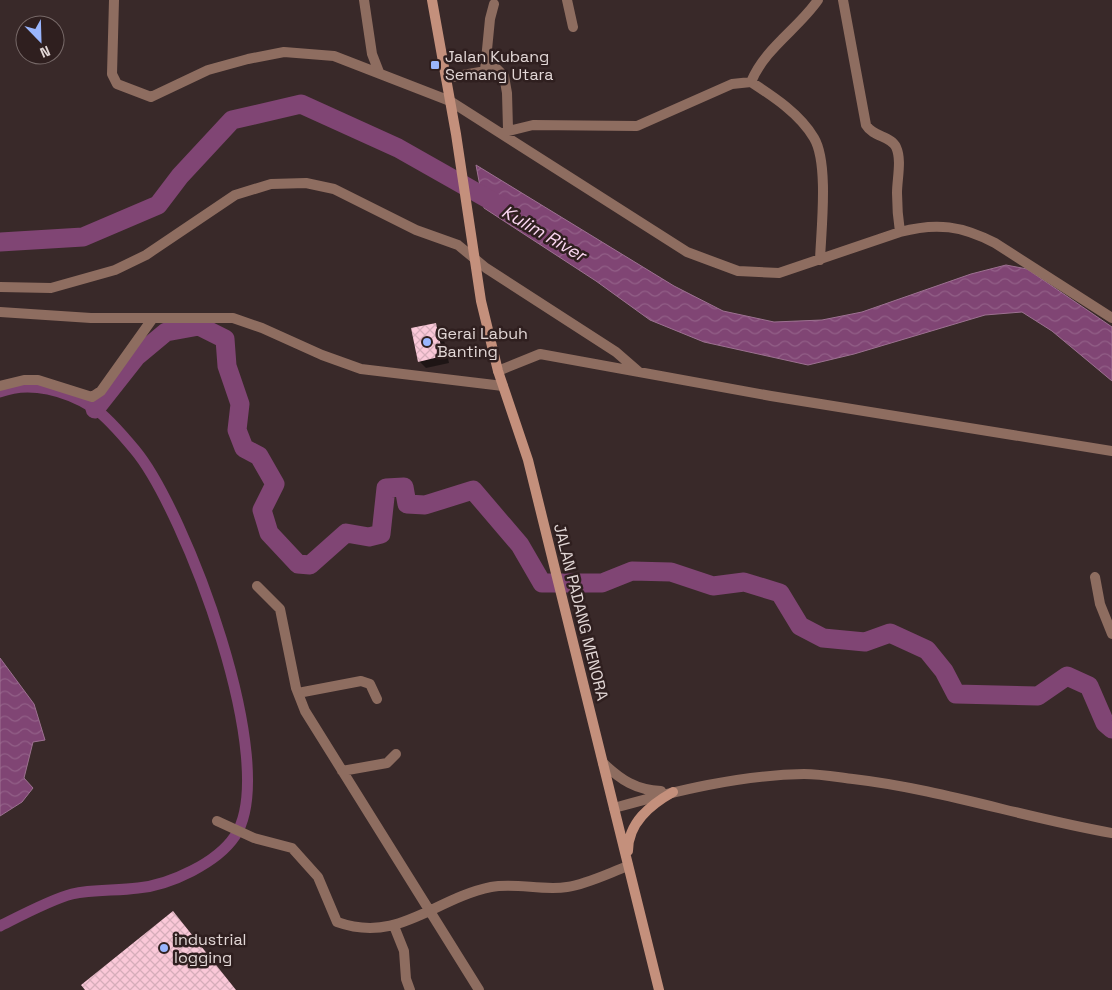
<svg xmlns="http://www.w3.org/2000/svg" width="1112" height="990" font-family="'Space Grotesk',sans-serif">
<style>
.water{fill:url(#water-waves);stroke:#9d7191}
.shadow{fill:#0007}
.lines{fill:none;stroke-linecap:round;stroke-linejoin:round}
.canal{stroke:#804574;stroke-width:11}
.river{stroke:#804574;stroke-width:19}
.building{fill:url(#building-cross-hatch)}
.minor{stroke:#8e6d60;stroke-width:10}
.tertiary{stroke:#8e6d60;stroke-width:10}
.secondary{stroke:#c4907c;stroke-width:10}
.poi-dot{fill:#99b5fd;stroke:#2f1f1f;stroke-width:2}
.labels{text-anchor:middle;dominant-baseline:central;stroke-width:5;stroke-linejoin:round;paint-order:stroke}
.poi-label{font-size:16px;fill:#e2d7d6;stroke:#2f1f1f;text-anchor:start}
.street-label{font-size:16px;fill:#e2d7d6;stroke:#2f1f1f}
.water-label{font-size:18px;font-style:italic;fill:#fad6f1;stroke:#2f1f1f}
</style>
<defs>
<pattern id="water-waves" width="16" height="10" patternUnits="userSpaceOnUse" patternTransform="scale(1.25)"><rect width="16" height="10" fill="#804574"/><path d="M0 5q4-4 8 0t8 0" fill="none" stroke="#925f87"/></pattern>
<pattern id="building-cross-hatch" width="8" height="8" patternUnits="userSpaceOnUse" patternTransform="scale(1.25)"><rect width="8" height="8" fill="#fac8d8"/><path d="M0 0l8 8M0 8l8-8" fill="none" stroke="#d6adba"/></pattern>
</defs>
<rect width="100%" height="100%" fill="#392929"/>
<path class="water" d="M476,165L674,286L723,311L774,322L822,320L862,312L971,274L1006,265L1027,269L1112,327V381L1052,331L1022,312L985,315L854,354L808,365L704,342L650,320L596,281L484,208Z
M0,658L34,704L45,740L33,742L24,778L33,788L22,802L0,816Z"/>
<path class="shadow" d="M435,324L442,331L449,363L426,368L419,361Z"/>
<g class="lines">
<path class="canal" d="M0,392C30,380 67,391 94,408C107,417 125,438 135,450C185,510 282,766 235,836C217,863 170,885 138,888C117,891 93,889 72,894C52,899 20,916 0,926"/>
<path class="river" d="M0,242L83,237L158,205L180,176L232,120L301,104L398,148L504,208
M95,409L136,357L166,332L199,326L225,339L227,366L240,404L237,430L244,448L259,456L275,484L262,510L269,533L298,564L310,565L346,533L369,537L381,534L386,488L404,487L407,504L425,505L473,490L520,545L542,583H602L632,571L671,572L713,586L744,582L780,593L800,626L823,638L865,642L890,633L927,650L944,671L956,694L1038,696L1067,676L1089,686L1105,723L1112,729"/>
</g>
<path class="building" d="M436,323L443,356L418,362L411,328Z
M173,911L236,990H85L81,985Z"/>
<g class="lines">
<path class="minor" d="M114,0L112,74L117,84L151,97L208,70L248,59L284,52L334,56L450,101L687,252L738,271L779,273L900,232C937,222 962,226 995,243L1112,318
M364,0L372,54L379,72
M567,0L573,27
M843,0L866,125C873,137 891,136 896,147C902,160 897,179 897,193C897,206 898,219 900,232
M485,70L490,19L494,4
M446,78L497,69L504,76L507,93L508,129
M751,82C765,48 798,29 818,0
M500,133L533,125L637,126L732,84L751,82C774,97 800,114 814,138C829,163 821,231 820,260
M0,287L51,288L115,270L146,255L235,195L271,184L306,183L334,189L416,230L458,245L486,268L616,352L639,372
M0,312L91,318H233L262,328L322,355L361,369L503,386
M498,371L540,354L771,396L1112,451
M0,386L24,380H38L92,397L101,391L153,318
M1095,577L1100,604L1112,634
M257,586L280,609L296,688L305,711L479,990
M298,693L361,681L370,684L377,699
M342,771L387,763L396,754
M217,821L254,838L292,848L318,877L337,922C399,944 433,899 491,887C515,882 542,891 567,887C587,884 609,873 628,866
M394,926L404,951L406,979L410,990"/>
<path class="tertiary" d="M603,763C621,780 636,790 661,791
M614,808C675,791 740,775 804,774C820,774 837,777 853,779C940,789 1025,818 1112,833"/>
<path class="secondary" d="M432,0L456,134L481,301L498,371L528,460L659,990
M628,851C628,823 650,805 673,792"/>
</g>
<g class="poi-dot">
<rect x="430" y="60" width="10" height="10" rx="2.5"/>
<circle cx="427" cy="342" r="5"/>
<circle cx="164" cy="948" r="5"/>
</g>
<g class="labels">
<g class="poi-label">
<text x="445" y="56">Jalan Kubang<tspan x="445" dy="18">Semang Utara</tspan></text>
<text x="437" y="333">Gerai Labuh<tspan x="437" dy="18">Banting</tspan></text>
<text x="174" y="939">industrial<tspan x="174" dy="18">logging</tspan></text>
</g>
<g class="street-label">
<text transform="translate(581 612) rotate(76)">JALAN PADANG MENORA</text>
</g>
<g class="water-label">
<text transform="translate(544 233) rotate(30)">Kulim River</text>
</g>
</g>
<g transform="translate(40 40) rotate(157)"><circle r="24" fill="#2f1f1f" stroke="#776968"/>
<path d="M0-4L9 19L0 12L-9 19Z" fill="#99b5fd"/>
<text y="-8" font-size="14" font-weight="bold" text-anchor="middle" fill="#e2d7d6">N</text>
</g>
</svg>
